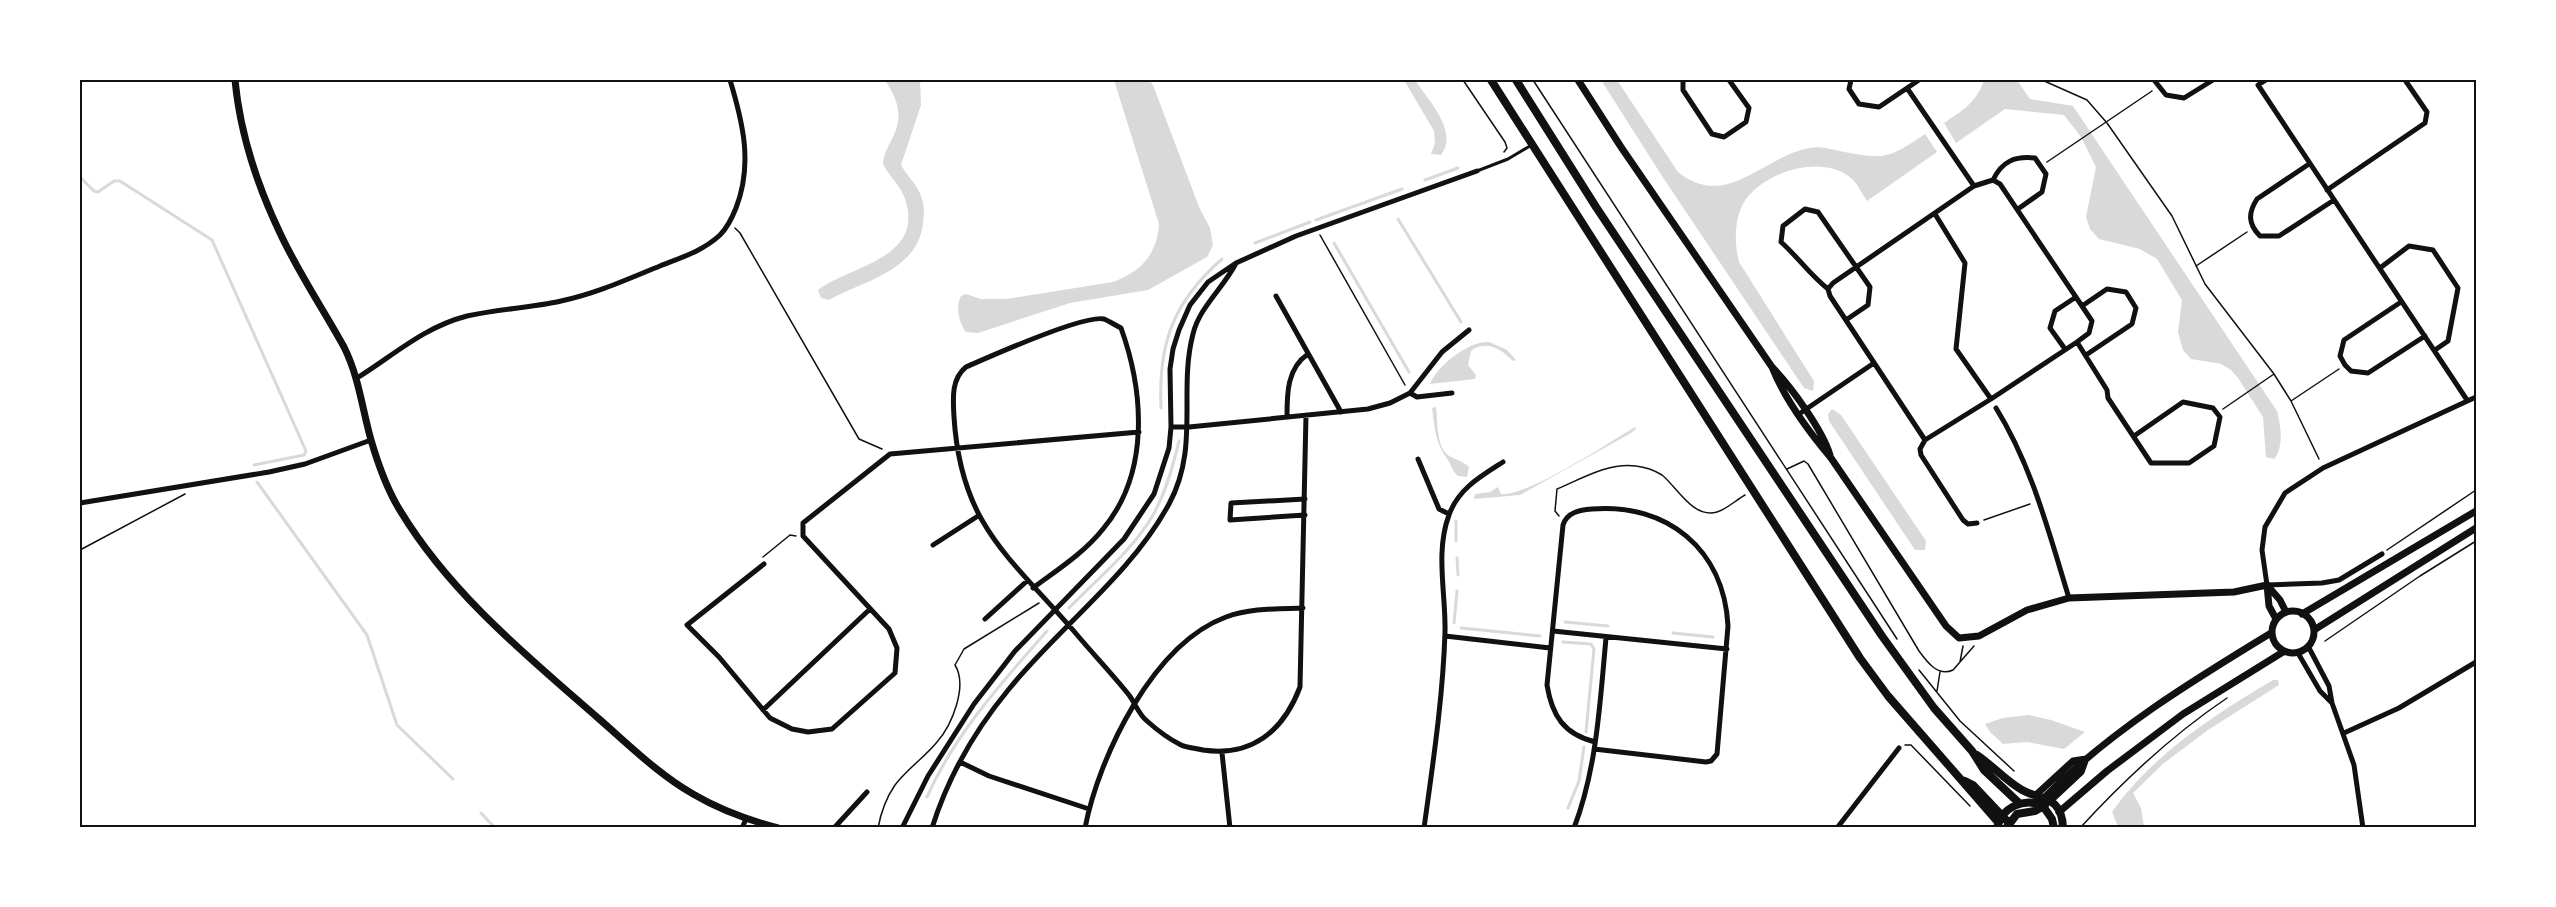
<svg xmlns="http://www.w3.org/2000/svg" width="2556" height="907" font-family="Rubik,sans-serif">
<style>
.water{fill:#d9d9d9}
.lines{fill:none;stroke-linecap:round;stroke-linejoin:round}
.stream{stroke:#d9d9d9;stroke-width:3}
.path{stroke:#111;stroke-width:1.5}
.service{stroke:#111;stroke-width:3}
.minor{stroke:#111;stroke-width:5}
.tertiary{stroke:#111;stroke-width:7}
.primary{stroke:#111;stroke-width:8}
.neatline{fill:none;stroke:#111;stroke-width:2}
</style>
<rect width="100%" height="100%" fill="#fff"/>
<path class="water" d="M885,80H920L921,105L901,165C907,176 917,184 921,196C925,206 924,214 923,224C917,271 865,280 829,300L821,298L818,290C851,265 925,259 905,199C901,186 889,176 883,164C884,153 888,147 893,137C904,115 897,99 885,80Z
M1114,80H1149L1153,85L1199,207L1210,228L1213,245L1207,257L1148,290L1070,303L978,333L966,332C959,323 955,307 961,296L966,294L981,299H1007L1113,282C1141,272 1157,254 1159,224Z
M1404,80H1415C1428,100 1459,131 1441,155L1431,154L1435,143L1434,131Z
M1601,80H1617L1678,172C1726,211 1764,156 1809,148C1819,146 1830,149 1840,151C1885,160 1888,159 1925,134L1937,152L1867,201C1862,194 1858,184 1851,178C1822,154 1767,171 1746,199C1734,216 1734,243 1739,262L1814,381L1813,391L1804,388L1662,176Z
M1984,80H2017L2030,99L2073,106L2277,411C2281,426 2284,447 2274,459L2266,457L2263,417L2238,378L2231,370L2221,364L2191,359L2183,350L2178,332L2182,300L2157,259L2140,249L2099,239L2090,229L2086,217L2096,167L2081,137L2064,115L2005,109L1956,143L1944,123C1962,111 1977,102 1984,80Z
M1489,342L1507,350L1516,360L1513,361C1502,350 1487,339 1471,351L1468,365L1476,375L1475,379L1430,384C1437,366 1468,341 1489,342Z
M1436,407C1438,421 1436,446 1448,455C1455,460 1462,460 1469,467L1467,477L1458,476C1452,471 1452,466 1448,460C1435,443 1435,429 1432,408Z
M1832,409L1841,415L1926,541L1925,550H1915L1829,421L1828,414Z
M1635,427L1636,429L1631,433L1520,495L1474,499L1475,494L1490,492L1498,487L1501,494C1529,496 1608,443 1635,427Z
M2273,680H2278L2279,685L2208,730L2164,763L2133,793L2141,808L2144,827H2118L2112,812C2153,754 2214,715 2273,680Z
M2028,715L2051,720L2085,732L2064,749L2027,742L2003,744L1990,732L1985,724L2003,718Z"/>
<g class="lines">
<path class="stream" d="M80,177L94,191L98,192L114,181H120L212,240L306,451L304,455L254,465
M1425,180L1458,168
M1398,219L1461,322
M1316,220L1402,189
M1255,243L1310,222
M1334,243L1409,372
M1161,408C1158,344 1173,302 1222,259
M257,482L367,635L397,725L453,779
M1456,521V541
M1457,558L1458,575
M1069,608C1097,579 1133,550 1153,515C1166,492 1173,466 1179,441
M1565,622L1608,626
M1454,623L1457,591
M1461,628L1540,636
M1673,633L1713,637
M1563,642L1591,644L1594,649L1586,732
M927,797C954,735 1003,681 1047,631
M1568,808L1579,781L1584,747
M481,813L495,828"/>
<path class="path" d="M1463,80L1505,142L1507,148L1504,152
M1533,80L1897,639
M2042,80L2087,100L2107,123L2172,216L2205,284L2274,374L2291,401L2319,459
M2047,162L2152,91
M735,228L740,233L859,439L882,449
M1320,235L1405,385
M2196,266L2247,232
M2291,401L2339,369
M2223,409L2274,374
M1787,469L1804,461L1808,464L1919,651C1927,662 1938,677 1953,670L1974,646
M1559,516L1555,511L1557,489C1581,479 1609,462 1636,466C1645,467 1654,470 1662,475C1677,487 1693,519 1717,512C1727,509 1736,500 1745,495
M1984,520L2030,504
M80,550L185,494
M2387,550L2476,490
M763,557L790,535L796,536
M2325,641L2420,576L2476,541
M1960,662L1963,646
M1919,670L1960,721L2014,771
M1937,691L1940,672
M1905,745H1911L1970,806
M878,828C881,812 886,798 895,785C907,769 925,757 937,742C952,725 968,686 955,665L964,649L1039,603
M2080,828C2125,779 2172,735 2227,698"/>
<path class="service" d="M1477,171L1508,159L1530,146"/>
<path class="minor" d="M1683,80V90L1712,134L1724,137L1746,122L1749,108L1729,80
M1851,80L1849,89L1859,104L1879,107L1919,80
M2154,80L2166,95L2184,98L2213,80
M2266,80L2258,85L2467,400
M1907,88L1974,186
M2309,164L2257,199C2248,213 2248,224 2260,236H2279L2334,200
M1993,180C2002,161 2015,156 2035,158L2046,174L2042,192L2018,209
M2327,190L2425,123L2427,112L2405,80
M1935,214L1965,263L1956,349L1991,399
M2380,268L2409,246L2433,250L2458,288L2448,341L2435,350
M1828,289L1833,283L1974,186L1993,180L2000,184L2092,321L2089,333L2077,342L1991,399L1925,440L1830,296L1828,289C1810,275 1798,257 1781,242L1783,226L1805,209L1818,212L1870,287L1868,305L1846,320
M1276,296L1341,412
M2401,302L2344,340L2340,356L2345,365L2351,371L2368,373L2425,336
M2082,306L2107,289L2126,292L2136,308L2132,324L2086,355
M2077,342L2107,390L2108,398L2151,463H2189L2214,446L2220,417L2213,408L2183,402L2134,436
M2065,349L2050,328L2055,311L2076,297
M357,378C394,355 424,327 467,316C498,309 530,308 561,301C595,294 628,279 660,266C680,258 703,251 720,235C728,227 732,218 736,208C753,164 743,123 730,80
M1410,393L1417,397L1452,393
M1996,408C2032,466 2049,533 2069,598
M1799,414L1874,363
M1287,416C1287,394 1287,368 1308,354
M1171,427H1189L1368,409L1390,403L1410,393L1442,352L1469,330
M1925,440L1920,449L1921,455L1963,520L1968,524L1977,523
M1418,459L1439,509L1449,514
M80,503L269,472L305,464L371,440
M1305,515L1230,520L1231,503L1305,499
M933,545L978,516
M2382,554L2339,580L2322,583L2267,585L2262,550L2265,527L2285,493L2323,468L2476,397
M764,564L687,625L719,657L770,718L792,729L808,732L832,729L895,673L897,648L889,629L803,536V523L890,454L1139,432
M1033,588C1057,570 1084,553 1103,529C1150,473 1144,392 1121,328C1115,325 1109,321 1104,319C1084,314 989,357 966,367C951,379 953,399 954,417C961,528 1012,558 1078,636C1095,656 1113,675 1129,695C1135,703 1139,715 1147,721C1157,730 1169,739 1181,745C1187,748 1196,748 1203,750C1251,757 1283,732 1300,687L1306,415
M985,619L1027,581
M1553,631L1727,649
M1445,636L1550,648
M2308,646L2329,686L2332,703L2354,765L2363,828
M2298,653L2320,691L2331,702
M763,710L870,609
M2344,733L2399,708L2476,662
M1594,749L1706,762L1711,761L1717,754L1728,626C1724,549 1667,503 1592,509C1580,510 1567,512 1563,525L1547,685C1552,716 1564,734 1595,742
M1222,753L1230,828
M960,762L989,776L1089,809
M742,828L746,819
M834,828L867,792
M902,828L928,776L974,704L1015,651L1124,539L1154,494L1169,448L1171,427L1170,369L1173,349L1179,330L1190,305L1208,282L1236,263L1296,236L1477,171
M932,828C948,777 975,730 1009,689C1060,626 1130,576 1169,504C1200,447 1178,391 1193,334C1199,308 1223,288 1235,265
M1085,828C1099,756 1153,644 1226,617C1250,608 1278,609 1303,608
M1424,828C1433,763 1443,697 1445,632C1446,594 1435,552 1449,515C1458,489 1481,476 1503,462
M1547,828H1558
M1574,828C1597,768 1600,702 1606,638
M1837,828L1899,748"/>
<path class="tertiary" d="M235,80C240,132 257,185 280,233C298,272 323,309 344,347C359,377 362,408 371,440C378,464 387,490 401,512C451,594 526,655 598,718C628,744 658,774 693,794C720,810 748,820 778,828
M1578,80L1621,147L1772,367C1791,387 1822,429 1830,455
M1772,367C1785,400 1809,432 1831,458L1946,626L1959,638L1979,636L2027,610L2069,598L2234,592L2267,585
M2267,585L2269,606L2276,619
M2267,585L2280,600L2286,612
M2272 632a21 21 0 1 1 42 0a21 21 0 1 1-42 0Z
M2302,614L2476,511
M2314,630L2476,528
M2037,794L2073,761L2086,759
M2045,797C2110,731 2192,681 2271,633
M2050,801L2081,772L2085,761
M2059,812L2107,771L2183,714L2283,652"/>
<path class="primary" d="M1491,80L1860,658L1888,696L1998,822
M1516,80L1596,207L1882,636L1934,708L1972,751L1984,770L2019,803
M1977,755C1992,765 2006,781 2022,790C2040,800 2062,795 2063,828
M1965,781L1973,785L2008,822
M2007,827L2017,814L2035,811L2045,805
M1997,828C2002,807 2024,797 2043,806L2052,819L2054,828"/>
</g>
<rect width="2556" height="907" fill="none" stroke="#ffffff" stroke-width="162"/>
<rect x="81" y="81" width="2394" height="745" class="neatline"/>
</svg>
